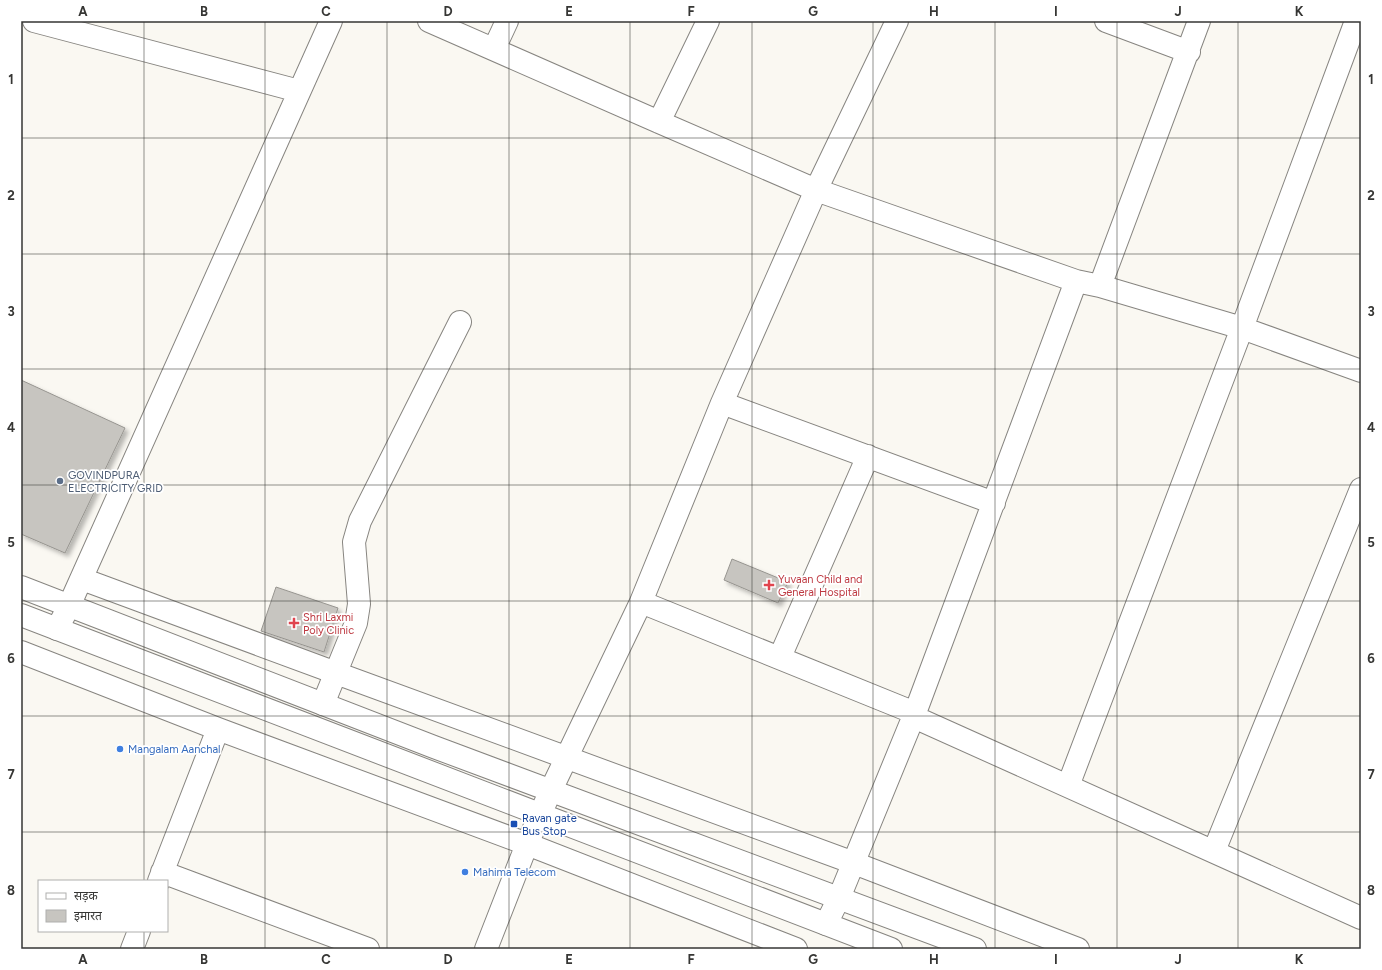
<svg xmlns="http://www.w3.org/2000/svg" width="1382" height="970" font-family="Figtree,'Noto Sans Devanagari',sans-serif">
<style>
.building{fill:#c7c5c0;stroke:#979590;filter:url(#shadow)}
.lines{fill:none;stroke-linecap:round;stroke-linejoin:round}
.minor-casing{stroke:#878580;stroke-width:24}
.major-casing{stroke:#878580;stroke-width:24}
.minor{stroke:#fff;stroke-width:22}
.major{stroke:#fff;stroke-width:22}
.grid{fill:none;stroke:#363634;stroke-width:1;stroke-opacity:0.55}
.service-dot{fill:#5c6f8a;stroke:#fff;stroke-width:1.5}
.health-dot{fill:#e0444e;stroke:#fff;stroke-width:1.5}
.shop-dot{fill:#3f7fe0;stroke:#fff;stroke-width:1.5}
.transit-dot{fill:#1a4fb4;stroke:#fff;stroke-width:1.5}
.labels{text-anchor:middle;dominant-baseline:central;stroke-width:3.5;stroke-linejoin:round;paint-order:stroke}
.service-label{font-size:11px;fill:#4e5e75;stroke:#fff;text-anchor:start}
.health-label{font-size:11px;fill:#be3a42;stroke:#fff;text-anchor:start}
.shop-label{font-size:11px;fill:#366cbe;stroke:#fff;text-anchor:start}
.transit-label{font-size:11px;fill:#164399;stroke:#fff;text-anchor:start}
.neatline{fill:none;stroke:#363634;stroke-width:1.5}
.grid-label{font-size:13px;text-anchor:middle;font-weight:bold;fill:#363634}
</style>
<defs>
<filter id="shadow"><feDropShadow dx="3.5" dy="3.5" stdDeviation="2" flood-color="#0004"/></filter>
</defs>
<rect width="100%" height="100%" fill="#faf8f2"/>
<path class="building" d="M21,380L125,428L65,553L21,534Z
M732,559L788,582L778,603L724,580Z
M276,587L338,608L324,652L261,631Z"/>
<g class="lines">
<g class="minor-casing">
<path id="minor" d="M34,21L299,91
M429,21L659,122L816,190L1076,281
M1106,21L1189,52
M494,49L507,21
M659,122L708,21
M1100,286L1242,328L1361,371
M722,403L816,190L897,21
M82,579L336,673L854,863L1078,949
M641,602L915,713
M57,629L69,606L331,21
M21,652L218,729L527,844L796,949
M780,657L868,456
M323,704L356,623L359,604L354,542L360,521L460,322
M914,717L1361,918
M1068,786L1242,328L1356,21
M1214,851L1361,489
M162,872L368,949
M159,881L218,729
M826,924L839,898L915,713L1076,281L1100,286L1199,21
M132,949L139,931
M486,949L527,844L551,790L641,602L722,403L994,503"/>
</g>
<g class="major-casing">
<path id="major" d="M21,587L434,747L975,949
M21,615L891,949"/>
</g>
<use href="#minor" class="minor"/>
<use href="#major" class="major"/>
</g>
<path class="grid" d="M144,21V881M265,21V949M387,21V949M509,21V949M630,21V949M752,21V949M873,21V949M995,21V949M1117,21V949M1238,21V949M21,138H1361M21,254H1361M21,369H1361M21,485H1361M21,601H1361M21,716H1361M21,832H1361M144,931V949"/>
<circle class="service-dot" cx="60" cy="481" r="4"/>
<g class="health-dot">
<path d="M767 579h4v4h4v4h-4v4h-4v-4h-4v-4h4z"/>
<path d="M292 617h4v4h4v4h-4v4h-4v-4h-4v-4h4z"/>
</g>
<g class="shop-dot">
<circle cx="120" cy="749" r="4"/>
<circle cx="465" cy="872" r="4"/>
</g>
<rect class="transit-dot" x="510" y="820" width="8" height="8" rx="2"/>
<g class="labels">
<g class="service-label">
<text x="68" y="475">GOVINDPURA<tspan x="68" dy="13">ELECTRICITY GRID</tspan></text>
</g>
<g class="health-label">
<text x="778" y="579">Yuvaan Child and<tspan x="778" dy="13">General Hospital</tspan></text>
<text x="303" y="617">Shri Laxmi<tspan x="303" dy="13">Poly Clinic</tspan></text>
</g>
<g class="shop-label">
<text x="128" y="749">Mangalam Aanchal</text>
<text x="473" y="872">Mahima Telecom</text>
</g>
<g class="transit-label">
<text x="522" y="818">Ravan gate<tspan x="522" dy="13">Bus Stop</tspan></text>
</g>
</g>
<rect width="1382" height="970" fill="none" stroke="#ffffff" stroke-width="44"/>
<rect x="38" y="880" width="130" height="52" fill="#ffffff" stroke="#afafae"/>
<rect x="46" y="893" width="20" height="6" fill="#ffffff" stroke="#afafae"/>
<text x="74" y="900" font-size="12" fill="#363634">सड़क</text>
<rect x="46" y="910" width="20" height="12" fill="#c7c5c0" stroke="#afafae"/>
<text x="74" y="920" font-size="12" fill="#363634">इमारत</text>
<rect x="22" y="22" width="1338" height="926" class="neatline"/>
<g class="grid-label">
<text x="83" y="16">A</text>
<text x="204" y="16">B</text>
<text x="326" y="16">C</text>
<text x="448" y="16">D</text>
<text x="569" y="16">E</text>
<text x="691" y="16">F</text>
<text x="813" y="16">G</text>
<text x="934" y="16">H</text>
<text x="1056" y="16">I</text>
<text x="1178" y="16">J</text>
<text x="1299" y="16">K</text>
<text x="11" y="84">1</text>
<text x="1371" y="84">1</text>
<text x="11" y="200">2</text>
<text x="1371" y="200">2</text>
<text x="11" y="316">3</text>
<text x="1371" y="316">3</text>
<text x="11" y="432">4</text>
<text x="1371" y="432">4</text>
<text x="11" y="547">5</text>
<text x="1371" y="547">5</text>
<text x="11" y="663">6</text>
<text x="1371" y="663">6</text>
<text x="11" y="779">7</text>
<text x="1371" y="779">7</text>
<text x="11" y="895">8</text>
<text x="1371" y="895">8</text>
<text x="83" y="964">A</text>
<text x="204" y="964">B</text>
<text x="326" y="964">C</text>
<text x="448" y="964">D</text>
<text x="569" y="964">E</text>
<text x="691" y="964">F</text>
<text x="813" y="964">G</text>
<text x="934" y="964">H</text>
<text x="1056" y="964">I</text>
<text x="1178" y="964">J</text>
<text x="1299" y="964">K</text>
</g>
</svg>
